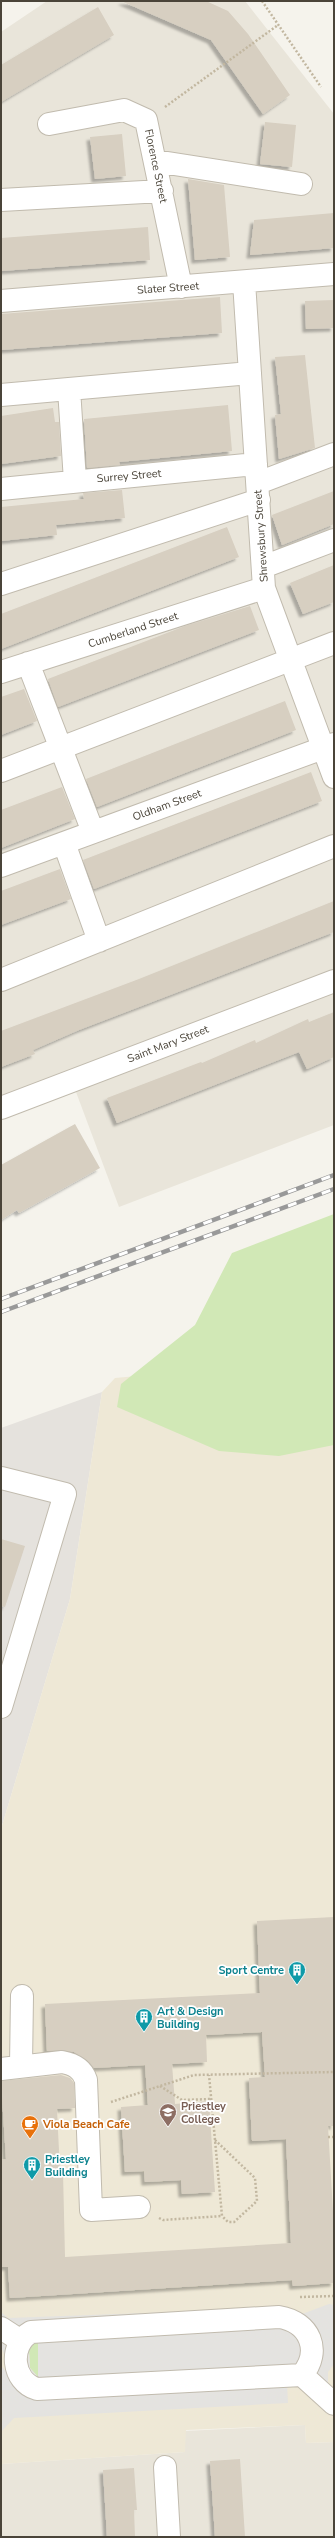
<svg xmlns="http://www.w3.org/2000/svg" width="335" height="2538" font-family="'Nunito Sans',sans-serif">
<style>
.residential{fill:#e9e5da}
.industrial{fill:#e5e2dd}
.education{fill:#eee8d6}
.green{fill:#d1e8b6}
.parking{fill:#e4e3e0;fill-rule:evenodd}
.building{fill:#d7cfc1;filter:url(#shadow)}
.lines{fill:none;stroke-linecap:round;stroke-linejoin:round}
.minor-casing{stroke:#c1bbae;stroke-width:24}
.path{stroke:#c2b7a0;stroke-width:2.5;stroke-dasharray:2 2;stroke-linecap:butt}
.minor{stroke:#fff;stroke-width:22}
.rail-casing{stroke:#999;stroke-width:4.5}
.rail{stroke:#fff;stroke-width:3;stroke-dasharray:9;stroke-linecap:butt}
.labels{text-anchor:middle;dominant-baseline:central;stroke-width:3.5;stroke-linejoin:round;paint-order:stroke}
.street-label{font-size:11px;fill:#4a4439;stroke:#fff}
.culture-label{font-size:11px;font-weight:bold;fill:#0d838f;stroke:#fff;text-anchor:start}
.education-label{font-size:11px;font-weight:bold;fill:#785e54;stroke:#fff;text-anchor:start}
.food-label{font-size:11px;font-weight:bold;fill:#c56008;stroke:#fff;text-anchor:start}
</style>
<defs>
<filter id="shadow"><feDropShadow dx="-3.5" dy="3.5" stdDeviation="1" flood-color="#0004"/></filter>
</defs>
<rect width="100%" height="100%" fill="#f5f3ec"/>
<path class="residential" d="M47,1H245L334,114V1125L119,1207L76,1092L1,1119V32Z
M305,2425L306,2443L334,2442V2537H1V2464L185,2452V2431Z"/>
<path class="industrial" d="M102,1392L70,1599L1,1829V1428Z"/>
<path class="education" d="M334,1358V2442L306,2443L305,2425L186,2430L185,2452L1,2464V1829L70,1599L102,1392L115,1378Z"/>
<path class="green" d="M334,1214V1445L279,1456L219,1451L117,1407L121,1384L195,1325L232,1253Z
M38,2342L39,2376L38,2377L30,2368L29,2350L33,2343Z"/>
<path class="parking" d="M329,2304L334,2305V2364L328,2372V2382L287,2384L288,2403L14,2418L1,2432V2366L7,2372L9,2368L1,2346V2312L8,2318L287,2308L302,2314ZM36,2341L38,2342V2377L30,2368L29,2350Z"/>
<path class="building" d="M121,1H206L228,11L248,34L290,95L263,114L211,40Z
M98,7L114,35L1,102V65Z
M265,122L296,125L292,167L260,164Z
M122,134L126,176L95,179L90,137Z
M188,179L224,185L230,257L195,260Z
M334,213V248L250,255L254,220Z
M148,227L150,260L1,271V238Z
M220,297L222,333L1,350V314Z
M334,300V328L306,329L305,301Z
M305,355L315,448L279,459L275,415L281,414L275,357Z
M228,405L232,451L119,462L120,465L87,468L84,419Z
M53,408L55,422H59L61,456L1,464V416Z
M122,490L125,518L56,525L57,535L1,541V507L84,499L83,493Z
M334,491V524L282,545L272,515Z
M227,527L239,557L1,649V614Z
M334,565V602L303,614L290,583Z
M250,606L259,630L58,707L48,679L185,626Z
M24,689L37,721L1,735V697Z
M285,701L296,730L97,807L86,779Z
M311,772L322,801L94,889L83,860Z
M62,787L75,819L1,848V810Z
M60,869L71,899L1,925V891Z
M334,901V932L79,1030L33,1050L35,1054L1,1067V1031L139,979Z
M334,1012V1057L307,1069L299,1052L117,1123L107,1098L201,1062L202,1063L255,1040L256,1043L308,1019L309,1022Z
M75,1124L100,1168L19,1213L17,1210L1,1220V1165Z
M1,1539L25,1546L5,1607L1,1606Z
M334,1917V2126H328L334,2229V2283L293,2286L292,2280L10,2298L8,2267H1V2160L6,2159L1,2081L61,2075L70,2078L74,2083L75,2108L57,2109L60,2172H63L65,2257L291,2243L286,2139L252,2141L249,2078L265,2077L262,2032L206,2035L207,2062L172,2064L175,2104L209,2101L215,2192L182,2194L181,2180L145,2182L144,2171L125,2172L121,2107L148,2105L145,2065L94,2068L87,2060L74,2052L61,2050L47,2051L45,2004L260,1993L257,1921Z
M240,2459L245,2537H215L210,2461Z
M134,2468L137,2510H134L135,2537H107L103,2470Z"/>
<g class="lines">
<g class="minor-casing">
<path id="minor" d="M49,124L124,110L146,120L181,287
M155,161L301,184
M1,200L162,191
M244,282L264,588L334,777
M1,301L334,274
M69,389L75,481
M1,395L250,373
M258,483L334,454
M1,489L256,464
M263,567L334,540
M1,584L259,500
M28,663L93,832
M1,672L264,588
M1,771L334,643
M64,843L99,941
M1,866L334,744
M1,980L334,846
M1,1108L334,981
M1,1478L65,1494L1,1707
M21,2065L22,1996
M1,2069L62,2062C73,2064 82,2068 86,2080L91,2210L139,2207
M1,2328L21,2341
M302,2375C322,2351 310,2322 279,2317L31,2332C8,2345 12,2382 37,2389L302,2375L334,2404
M165,2467L169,2537"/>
</g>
<path class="path" d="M262,1L321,87
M165,107L278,25
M160,2086L182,2100L211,2099
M111,2102L194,2075L334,2072
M328,2137H334
M215,2140L255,2178L257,2201L234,2222H228L222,2216
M159,2218L163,2220L222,2216L209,2075
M300,2297L334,2296"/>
<use href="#minor" class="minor"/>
<g class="rail-casing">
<path id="rail" d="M1,1299L334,1175
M1,1312L334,1189"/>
</g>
<use href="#rail" class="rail"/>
</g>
<defs>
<g id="building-pin" transform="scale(0.9)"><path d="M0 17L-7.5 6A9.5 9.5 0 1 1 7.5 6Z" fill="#0f9aa8" stroke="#fff"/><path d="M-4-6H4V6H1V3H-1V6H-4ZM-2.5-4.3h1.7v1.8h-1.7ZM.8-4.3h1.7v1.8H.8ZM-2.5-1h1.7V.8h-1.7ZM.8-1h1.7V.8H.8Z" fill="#fff"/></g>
<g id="university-pin" transform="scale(0.9)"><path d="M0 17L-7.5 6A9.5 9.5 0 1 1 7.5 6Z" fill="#8d6e63" stroke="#fff"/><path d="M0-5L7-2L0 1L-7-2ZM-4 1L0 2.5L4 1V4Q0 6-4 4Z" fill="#fff"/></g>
<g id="cafe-pin" transform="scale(0.9)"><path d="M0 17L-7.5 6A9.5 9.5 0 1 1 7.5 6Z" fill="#e8710a" stroke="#fff"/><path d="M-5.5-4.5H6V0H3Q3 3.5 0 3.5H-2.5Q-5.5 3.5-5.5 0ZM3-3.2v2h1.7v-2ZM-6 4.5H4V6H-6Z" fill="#fff"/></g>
</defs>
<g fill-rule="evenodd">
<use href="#building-pin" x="297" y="1970"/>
<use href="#building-pin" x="144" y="2017"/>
<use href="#university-pin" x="168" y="2112"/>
<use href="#cafe-pin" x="30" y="2124"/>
<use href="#building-pin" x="32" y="2165"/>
</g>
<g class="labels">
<g class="street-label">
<text transform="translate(156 166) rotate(78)">Florence Street</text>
<text transform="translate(168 288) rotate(-4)">Slater Street</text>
<text transform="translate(129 476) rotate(-5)">Surrey Street</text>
<text transform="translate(261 536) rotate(-94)">Shrewsbury Street</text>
<text transform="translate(133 630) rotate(-18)">Cumberland Street</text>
<text transform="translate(167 805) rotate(-20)">Oldham Street</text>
<text transform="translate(168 1044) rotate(-21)">Saint Mary Street</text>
</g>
<g class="culture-label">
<text x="284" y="1970" text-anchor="end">Sport Centre</text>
<text x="157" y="2011">Art &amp; Design<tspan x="157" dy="13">Building</tspan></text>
<text x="45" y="2159">Priestley<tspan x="45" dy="13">Building</tspan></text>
</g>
<g class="education-label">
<text x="181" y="2106">Priestley<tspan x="181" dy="13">College</tspan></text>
</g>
<g class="food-label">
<text x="43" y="2124">Viola Beach Cafe</text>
</g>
</g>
<rect width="335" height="2538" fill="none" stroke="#4a4439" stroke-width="4"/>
</svg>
